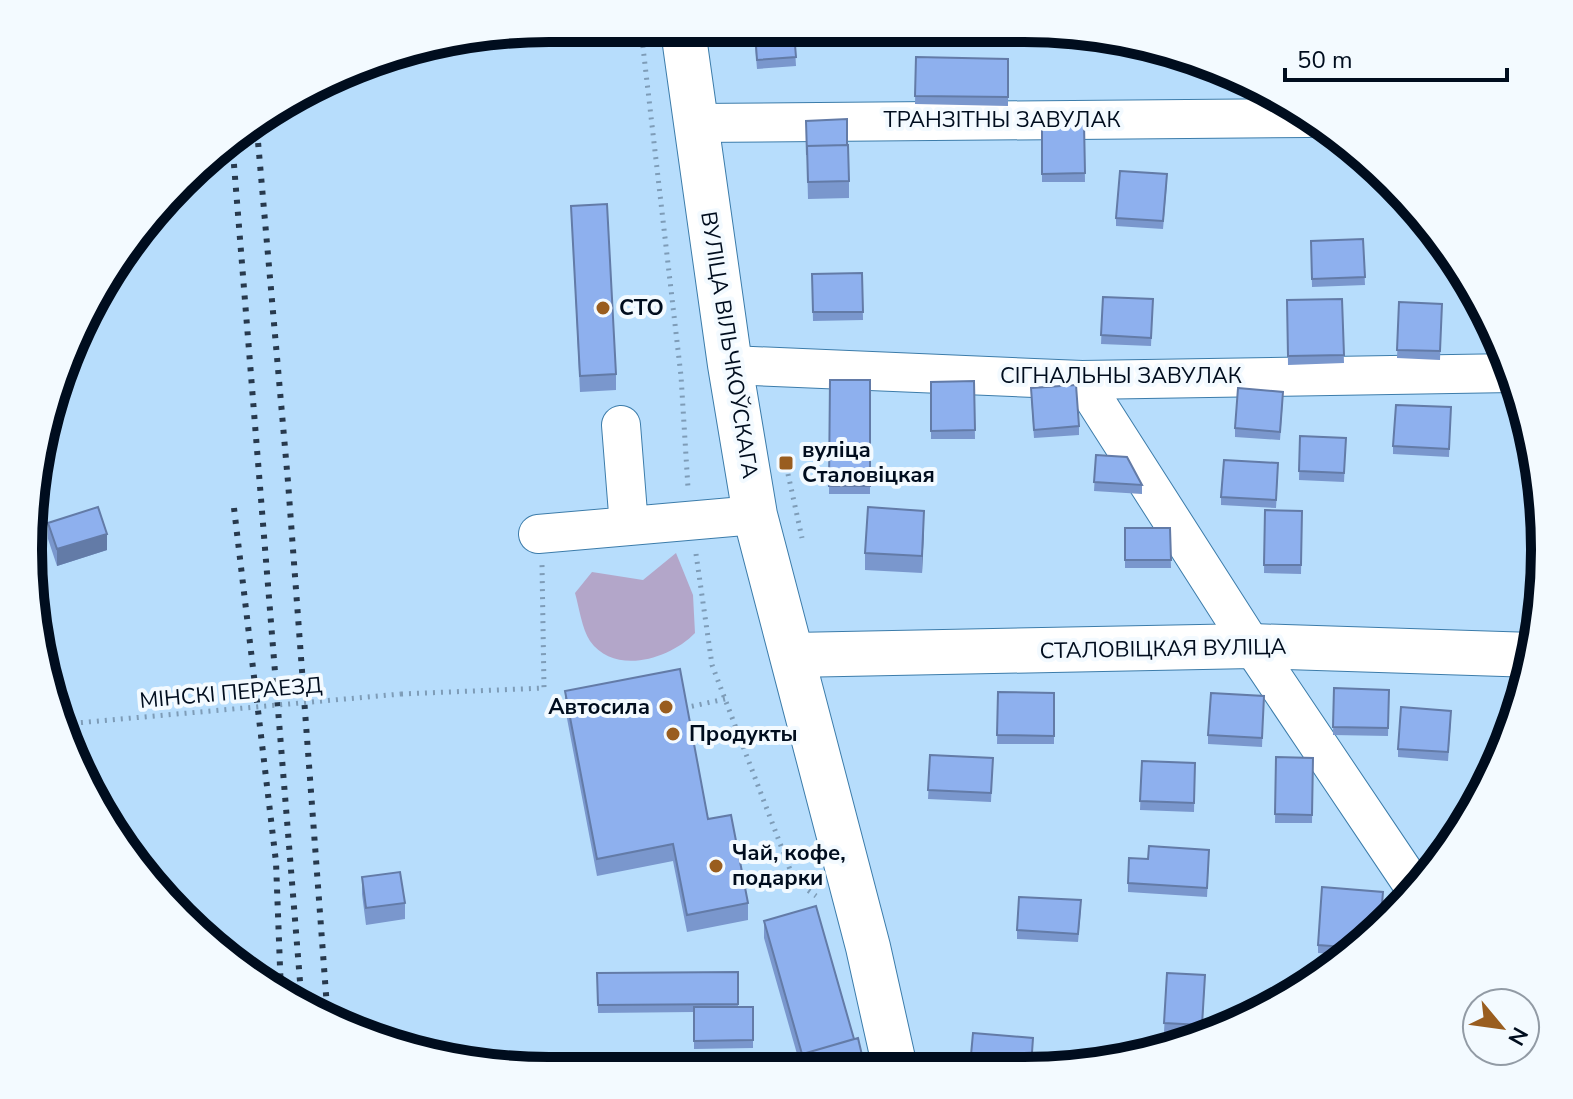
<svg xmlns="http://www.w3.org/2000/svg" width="1573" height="1099" font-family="'Nunito Sans',sans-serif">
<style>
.green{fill:#b3a6c9}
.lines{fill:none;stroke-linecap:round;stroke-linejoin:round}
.minor-casing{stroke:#3c7caa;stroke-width:40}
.major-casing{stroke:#3c7caa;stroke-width:46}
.path{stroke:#7e9cb7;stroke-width:5;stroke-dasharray:2 6;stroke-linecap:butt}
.minor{stroke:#fff;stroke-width:38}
.major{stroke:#fff;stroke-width:44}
.rail{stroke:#27394d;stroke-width:6;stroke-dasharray:4 8;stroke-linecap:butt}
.path-bridge{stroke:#7e9cb7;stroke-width:5;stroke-dasharray:2 6;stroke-linecap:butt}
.wall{fill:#7a97cd}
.shaded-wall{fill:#637ba7}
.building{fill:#8eb0ee;stroke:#637ba7;stroke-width:2}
.poi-dot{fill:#995d1f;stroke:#f3faff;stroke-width:3}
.labels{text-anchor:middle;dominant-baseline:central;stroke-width:8;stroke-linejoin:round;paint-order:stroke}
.street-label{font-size:22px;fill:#000d1e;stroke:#f3faff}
.poi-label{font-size:22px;font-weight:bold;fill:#000d1e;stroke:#f3faff;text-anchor:start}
.rim{fill:none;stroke:#000d1e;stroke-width:10}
</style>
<rect width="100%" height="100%" fill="#b7ddfc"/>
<path class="green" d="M676,553L693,595L695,633C670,659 615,676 590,641C582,629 579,607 575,593L592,572L643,580Z"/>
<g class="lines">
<g class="minor-casing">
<path id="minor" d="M696,123L1308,118
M730,365L1082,380L1513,373
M1082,380L1252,646L1416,890
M621,425L629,526
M538,534L755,515"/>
</g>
<g class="major-casing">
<path id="major" d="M683,30L730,365L755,515L868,947L895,1068
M793,655L1252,646L1532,655"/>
</g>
<path class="path" d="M641,30L681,376L688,488
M788,474L802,538
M696,554L712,665L794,880L816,896
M401,694L544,688L542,565
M684,708L725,699"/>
<use href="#minor" class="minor"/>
<use href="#major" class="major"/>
<path class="rail" d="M256,119L288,482L328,1021
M232,140L302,1006
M234,508L276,862L281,993"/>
<path class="path-bridge" d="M65,724L401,694"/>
</g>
<path class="wall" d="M754,32H794L796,66L757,69Z
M1096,38H1126L1155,49L1096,47Z
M916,57L1008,59V106L915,104Z
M806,121L849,181V198L808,199Z
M1042,123H1084L1085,182H1042Z
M1167,183L1163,229L1116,226V218Z
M571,206L616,374V390L580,392Z
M1363,239L1365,285L1312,287L1311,241Z
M862,273L863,320L813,321L812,274Z
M1103,297L1153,299L1151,346L1101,344Z
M1342,299L1344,363L1288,365L1287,300Z
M1399,302L1442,304L1440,360L1397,358Z
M830,380H870V494H829Z
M974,381L975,439H931V382Z
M1031,397L1079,426V435L1034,438Z
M1283,400L1280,440L1235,437V428Z
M1451,407L1449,457L1393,454V446Z
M1300,436L1346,438L1344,482L1299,480Z
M1096,455L1142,485V494L1094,491Z
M1278,471L1276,508L1221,505V497Z
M1265,510L1302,511L1301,574L1264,573Z
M48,523L107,550L57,566L48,539Z
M924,528L922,573L865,570V553Z
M1125,528H1170L1171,568H1125Z
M1544,583L1540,607L1537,606V598Z
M1334,688L1389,690L1388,736L1333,735Z
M565,691L708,819L748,903V920L687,932L673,861L597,876L565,708Z
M998,692L1054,693V744H997Z
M1264,696L1262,747L1208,744V735Z
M1451,720L1448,761L1398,757V749Z
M930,755L993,758L991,802L928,799Z
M1276,757L1313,758L1312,823H1275Z
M1142,761L1195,763L1194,812L1140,810Z
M1209,858L1207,897L1128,892V883L1148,859Z
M362,877L405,903V919L366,925L362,894Z
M1383,901L1381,927L1368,941L1346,955L1318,953V945Z
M1081,909L1078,942L1017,939V930Z
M764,921L854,1039L865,1068H801L764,938Z
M738,972V1007H753V1048L694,1049V1012L598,1013L597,973Z
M1167,973L1205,983L1202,1033L1164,1032Z"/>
<path class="shaded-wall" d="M924,511V528L922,573V556Z
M107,534V550L57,566V549Z"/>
<path class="building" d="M755,32H794L796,57L757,60Z
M1096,38H1126L1130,40L1096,39Z
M916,57L1008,59V97L915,96Z
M847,119V145L807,146V155L806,121Z
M1042,123H1084L1085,173L1042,174Z
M848,145L849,181L808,182L807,146Z
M1120,171L1167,174L1163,221L1116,218Z
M607,204L616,374L580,376L571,206Z
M1363,239L1365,277L1312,279L1311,241Z
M862,273L863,312H813L812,274Z
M1103,297L1153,299L1151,338L1101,335Z
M1342,299L1344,355L1288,356L1287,300Z
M1399,302L1442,304L1440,351L1397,350Z
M830,380H870V486H829Z
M974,381L975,430L931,431V382Z
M1076,385L1079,426L1034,430L1031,388Z
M1238,388L1283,392L1280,432L1235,428Z
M1396,405L1451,407L1449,449L1393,446Z
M1300,436L1346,438L1344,473L1299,471Z
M1096,455L1127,457L1142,485L1094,482Z
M1224,460L1278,463L1276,500L1221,497Z
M98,507L107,534L57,549L48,523Z
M868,507L924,511L922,556L865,553Z
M1265,510L1302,511L1301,565H1264Z
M1125,528H1170L1171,560H1125Z
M1540,552H1543L1544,583L1541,598H1537Z
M680,669L708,819L731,815L748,903L687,915L673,844L597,859L565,691Z
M1334,688L1389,690L1388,728L1333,727Z
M998,692L1054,693V736L997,735Z
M1211,693L1264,696L1262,738L1208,735Z
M1401,707L1451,711L1448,752L1398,749Z
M930,755L993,758L991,793L928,790Z
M1276,757L1313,758L1312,815L1275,814Z
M1142,761L1195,763L1194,803L1140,801Z
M1149,846L1209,850L1207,888L1128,883L1129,858L1148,859Z
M400,872L405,903L366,908L362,877Z
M1322,887L1383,892L1380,928L1368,941L1358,948L1318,945Z
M1019,897L1081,900L1078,934L1017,930Z
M816,906L854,1039L806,1053V1068L764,921Z
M738,972V1004L598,1005L597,973Z
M1167,973L1205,975L1202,1025L1164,1023Z
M694,1007H753V1040L694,1041Z
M973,1033L1033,1038L1031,1067L970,1066Z
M858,1038L865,1068H809L806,1053Z
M711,1054L713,1069H679L677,1060Z"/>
<g class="poi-dot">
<circle cx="603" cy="308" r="8"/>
<rect x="778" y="455" width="16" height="16" rx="4"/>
<circle cx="666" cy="707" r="8"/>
<circle cx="673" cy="734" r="8"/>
<circle cx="716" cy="866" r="8"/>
</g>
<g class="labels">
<g class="street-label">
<text x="1002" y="120">ТРАНЗІТНЫ ЗАВУЛАК</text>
<text transform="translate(729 345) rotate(81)">ВУЛІЦА ВІЛЬЧКОЎСКАГА</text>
<text x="1121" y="376">СІГНАЛЬНЫ ЗАВУЛАК</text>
<text transform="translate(1163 649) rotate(-1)">СТАЛОВІЦКАЯ ВУЛІЦА</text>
<text transform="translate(231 693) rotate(-5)">МІНСКІ ПЕРАЕЗД</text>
</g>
<g class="poi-label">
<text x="619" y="308">СТО</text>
<text x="802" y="450">вуліца<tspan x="802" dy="25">Сталовіцкая</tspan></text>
<text x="650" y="707" text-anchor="end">Автосила</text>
<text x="689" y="734">Продукты</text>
<text x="732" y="853">Чай, кофе,<tspan x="732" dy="25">подарки</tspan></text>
</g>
</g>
<path d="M0 0H1573V1099H0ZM549 42H1024A507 507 0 0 1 1531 549V550A507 507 0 0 1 1024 1057H549A507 507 0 0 1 42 550V549A507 507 0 0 1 549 42Z" fill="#f3faff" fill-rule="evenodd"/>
<path class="rim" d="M549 42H1024A507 507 0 0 1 1531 549V550A507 507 0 0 1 1024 1057H549A507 507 0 0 1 42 550V549A507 507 0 0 1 549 42Z"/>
<g transform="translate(1501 1027) rotate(119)"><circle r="38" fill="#f3faff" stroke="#929ba5" stroke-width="2"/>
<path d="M0-6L14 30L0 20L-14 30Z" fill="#995d1f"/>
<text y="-12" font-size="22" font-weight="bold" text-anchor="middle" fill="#000d1e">N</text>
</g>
<path d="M1285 68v12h222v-12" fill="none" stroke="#000d1e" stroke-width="4"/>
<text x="1297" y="68" font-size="24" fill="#000d1e" stroke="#f3faff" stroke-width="6" paint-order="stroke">50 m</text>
</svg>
